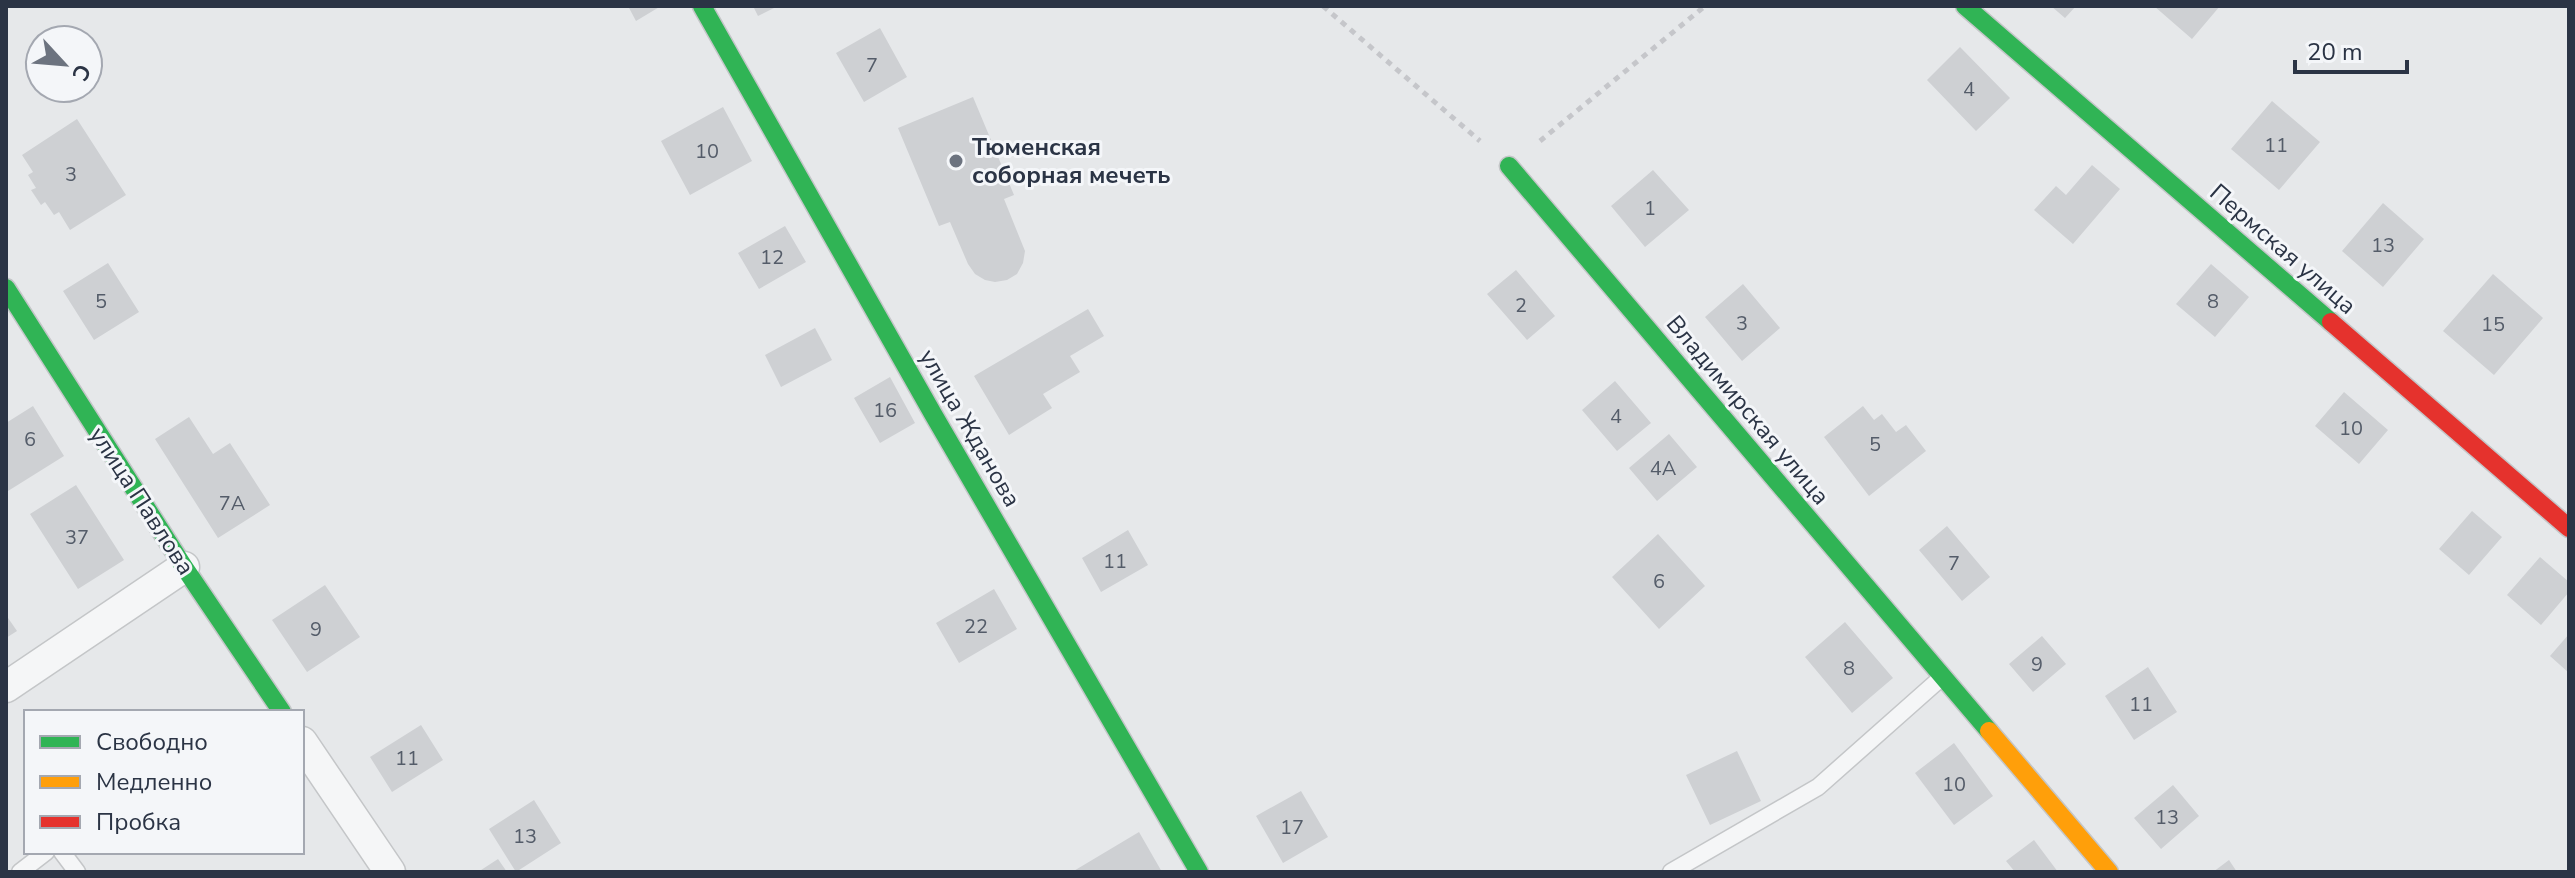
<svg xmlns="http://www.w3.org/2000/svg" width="2575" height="878" font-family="'Nunito Sans',sans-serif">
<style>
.building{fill:#ced0d3}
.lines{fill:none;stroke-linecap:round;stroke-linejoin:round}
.lane-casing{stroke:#c4c6c8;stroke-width:19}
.street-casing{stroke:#c4c6c8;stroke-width:33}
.fast-casing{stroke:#c4c6c8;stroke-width:21}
.slow-casing{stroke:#c4c6c8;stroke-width:21}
.jam-casing{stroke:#c4c6c8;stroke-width:21}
.path{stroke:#c5c6ca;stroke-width:5;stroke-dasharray:6 6;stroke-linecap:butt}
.lane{stroke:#f5f6f7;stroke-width:16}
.street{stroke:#f5f6f7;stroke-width:30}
.fast{stroke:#30b455;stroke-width:18}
.slow{stroke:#ff9f0a;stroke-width:18}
.jam{stroke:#e5322d;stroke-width:18}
.poi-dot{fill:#6c737f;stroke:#f4f6f9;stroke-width:3}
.labels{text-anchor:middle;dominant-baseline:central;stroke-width:6;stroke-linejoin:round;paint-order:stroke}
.number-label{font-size:20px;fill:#545c69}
.poi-label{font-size:24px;font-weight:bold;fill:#2b3445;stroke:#f4f6f9;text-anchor:start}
.street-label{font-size:24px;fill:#2b3445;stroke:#f4f6f9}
</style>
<rect width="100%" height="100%" fill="#e6e8ea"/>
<path class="building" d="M628,6H661L636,21Z
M753,6H778L758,16Z
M2051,6H2076L2065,18Z
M2154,6H2220L2192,39Z
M880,28L907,77L864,102L836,53Z
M1960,47L2010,98L1976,131L1927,80Z
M973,97L1014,195L1004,199L1025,251L1023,263L1017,274L1007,280L995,282L985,280L975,274L968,264L950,222L939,226L898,128Z
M2272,101L2320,142L2279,190L2231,149Z
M723,107L752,161L690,195L661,141Z
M77,119L126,195L70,230L59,212L54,215L45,202L41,205L31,190L36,188L28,175L33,172L22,155Z
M2092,165L2120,189L2073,244L2034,210L2056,186L2066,195Z
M1653,170L1689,210L1645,247L1611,206Z
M2383,203L2424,239L2383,287L2342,251Z
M785,226L806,262L759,289L738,253Z
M108,263L139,312L94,340L63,291Z
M2211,264L2249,297L2215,337L2176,304Z
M1516,270L1555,316L1527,340L1487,294Z
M2493,274L2543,318L2494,375L2443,331Z
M1743,284L1780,328L1742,361L1705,317Z
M1088,309L1104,336L1070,356L1080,372L1043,394L1052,408L1009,435L974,376Z
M815,328L832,360L781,387L765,355Z
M890,377L915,423L880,443L854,398Z
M1615,381L1651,423L1617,451L1582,410Z
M2344,392L2388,430L2359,464L2315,426Z
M33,406L64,456L8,491L6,488V423Z
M1863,406L1874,420L1882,414L1896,432L1906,425L1926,451L1869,496L1824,437Z
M189,417L213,454L230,443L270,505L218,538L155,439Z
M1669,434L1697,467L1657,501L1629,468Z
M76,485L124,560L78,589L30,514Z
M2472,511L2502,537L2469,575L2439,549Z
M1947,526L1990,577L1962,601L1919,550Z
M1128,530L1148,565L1101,592L1082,558Z
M1658,534L1705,586L1659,629L1612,577Z
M2540,557L2569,582V592L2541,625L2507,595Z
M325,585L360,637L307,672L272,620Z
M994,589L1017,629L959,663L936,623Z
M6,615L17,631L6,638Z
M1845,622L1893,678L1852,713L1805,657Z
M2569,634V673L2550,656Z
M2042,636L2066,664L2033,692L2009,664Z
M2148,667L2177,712L2134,740L2105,696Z
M421,725L443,760L392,792L370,757Z
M1954,743L1993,796L1954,825L1915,773Z
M1737,751L1761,801L1710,825L1686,775Z
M2173,785L2199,816L2161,849L2134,818Z
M1301,791L1328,837L1283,863L1256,816Z
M534,800L561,843L516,872L489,829Z
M1139,832L1162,872H1072Z
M2034,840L2058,872H2015L2006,861Z
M498,859L507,872H478Z
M2229,860L2237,872H2213Z"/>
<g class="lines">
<g class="lane-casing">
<path id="lane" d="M62,852L77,872
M20,872L46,852
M1671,872L1818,787L1941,678"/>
</g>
<g class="street-casing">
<path id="street" d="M6,687L184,567
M302,742L390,872"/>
</g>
<g class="fast-casing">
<path id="fast" d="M702,6L933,414L1199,872
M1965,6L2331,322
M1509,166L1989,731
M6,288L184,567L282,712"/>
</g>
<g class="slow-casing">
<path id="slow" d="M1989,731L2109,872"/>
</g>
<g class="jam-casing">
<path id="jam" d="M2331,322L2569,528"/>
</g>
<path class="path" d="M1323,6L1480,141
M1540,141L1705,6"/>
<use href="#lane" class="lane"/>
<use href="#street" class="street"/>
<use href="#fast" class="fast"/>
<use href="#slow" class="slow"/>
<use href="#jam" class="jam"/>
</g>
<circle class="poi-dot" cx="956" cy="161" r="8"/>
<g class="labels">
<g class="number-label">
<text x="872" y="65">7</text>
<text x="1969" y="89">4</text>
<text x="2276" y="145">11</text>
<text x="707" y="151">10</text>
<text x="71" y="174">3</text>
<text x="1650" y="208">1</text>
<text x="2383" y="245">13</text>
<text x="772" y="257">12</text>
<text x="101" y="301">5</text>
<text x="2213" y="301">8</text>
<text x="1521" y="305">2</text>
<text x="1742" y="323">3</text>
<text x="2493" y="324">15</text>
<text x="885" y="410">16</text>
<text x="1616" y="416">4</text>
<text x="2351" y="428">10</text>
<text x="30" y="439">6</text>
<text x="1875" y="444">5</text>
<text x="1663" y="468">4А</text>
<text x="232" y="503">7А</text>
<text x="77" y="537">37</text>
<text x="1115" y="561">11</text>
<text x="1954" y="563">7</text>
<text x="1659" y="581">6</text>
<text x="976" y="626">22</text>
<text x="316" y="629">9</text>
<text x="2037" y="664">9</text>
<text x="1849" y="668">8</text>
<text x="2141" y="704">11</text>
<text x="407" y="758">11</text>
<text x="1954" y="784">10</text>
<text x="2167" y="817">13</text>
<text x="1292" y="827">17</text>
<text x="525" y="836">13</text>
</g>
<g class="poi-label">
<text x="972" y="147">Тюменская<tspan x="972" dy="28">соборная мечеть</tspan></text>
</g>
<g class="street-label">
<text transform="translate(2283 249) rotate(41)">Пермская улица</text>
<text transform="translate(1748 410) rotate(50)">Владимирская улица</text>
<text transform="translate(970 428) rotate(60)">улица Жданова</text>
<text transform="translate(142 501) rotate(57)">улица Павлова</text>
</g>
</g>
<rect width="2575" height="878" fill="none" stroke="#2b3445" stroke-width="16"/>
<rect x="24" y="710" width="280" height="144" fill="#f4f6f9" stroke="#a4a8b1" stroke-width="2"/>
<rect x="40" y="736" width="40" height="12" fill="#30b455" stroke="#a4a8b1" stroke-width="2"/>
<text x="96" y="750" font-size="24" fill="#2b3445">Свободно</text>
<rect x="40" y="776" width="40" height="12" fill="#ff9f0a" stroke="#a4a8b1" stroke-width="2"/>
<text x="96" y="790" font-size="24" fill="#2b3445">Медленно</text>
<rect x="40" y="816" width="40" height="12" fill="#e5322d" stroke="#a4a8b1" stroke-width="2"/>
<text x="96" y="830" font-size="24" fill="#2b3445">Пробка</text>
<g transform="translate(64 64) rotate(116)"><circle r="38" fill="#f4f6f9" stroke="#a4a8b1" stroke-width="2"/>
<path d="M0-6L14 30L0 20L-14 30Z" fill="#6c737f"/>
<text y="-12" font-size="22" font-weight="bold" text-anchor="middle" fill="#2b3445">С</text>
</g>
<path d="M2295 60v12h112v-12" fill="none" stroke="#2b3445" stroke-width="4"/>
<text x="2307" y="60" font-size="24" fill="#2b3445" stroke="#f4f6f9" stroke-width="6" paint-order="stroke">20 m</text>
</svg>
